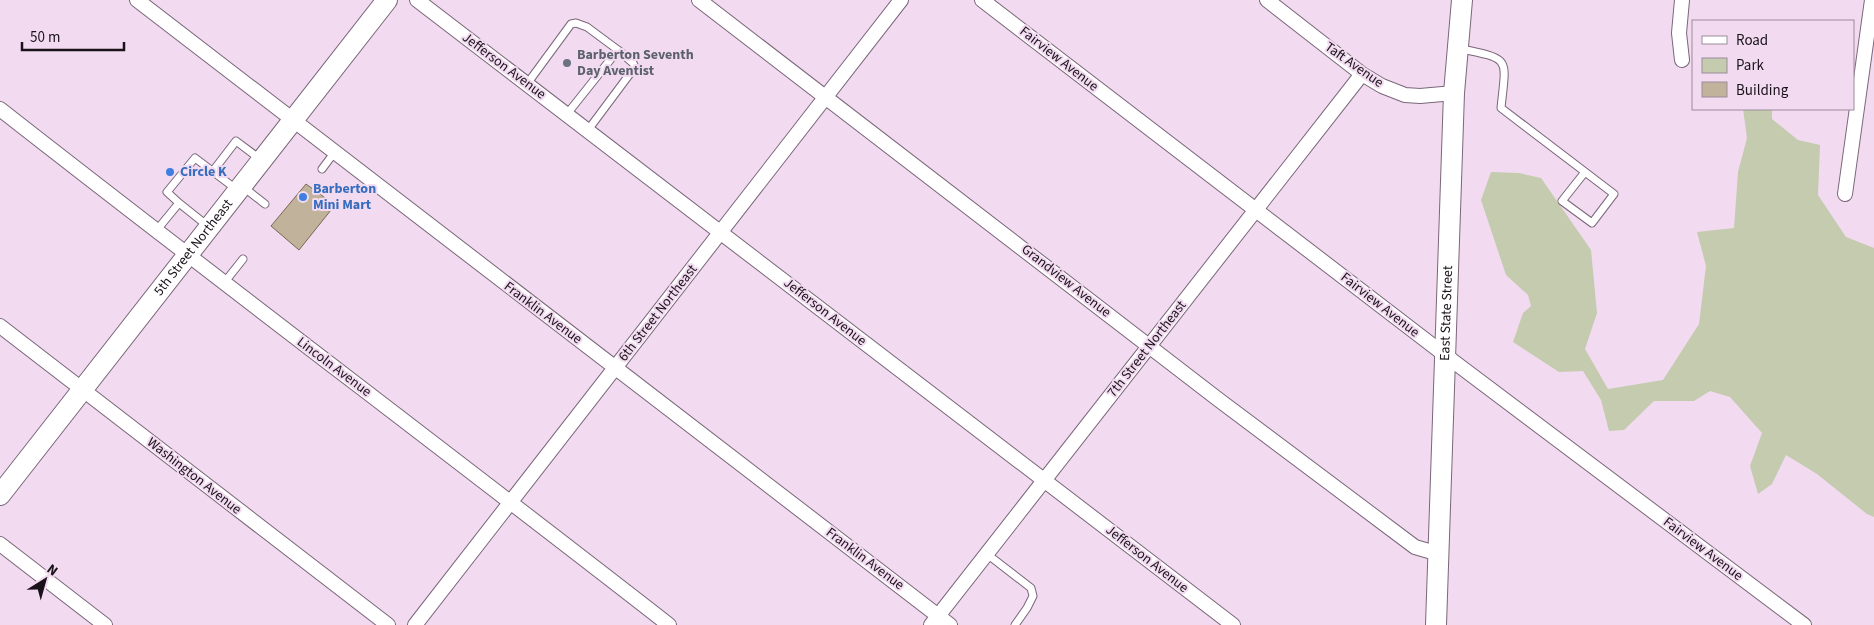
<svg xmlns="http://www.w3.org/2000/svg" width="1874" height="625" font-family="'Source Sans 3',sans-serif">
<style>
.green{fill:#c4cbae}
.building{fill:#c1b29b;stroke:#776954}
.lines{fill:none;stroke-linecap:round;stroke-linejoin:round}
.lane-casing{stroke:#7a6779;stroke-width:9}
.street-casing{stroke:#7a6779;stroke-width:16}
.secondary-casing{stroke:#7a6779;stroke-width:22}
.lane{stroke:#fff;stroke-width:7}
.street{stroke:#fff;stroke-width:14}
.secondary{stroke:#fff;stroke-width:20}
.worship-dot{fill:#6b7280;stroke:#f2dbf0;stroke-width:2}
.shop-dot{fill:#3f7fe0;stroke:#f2dbf0;stroke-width:2}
.labels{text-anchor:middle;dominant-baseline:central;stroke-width:4;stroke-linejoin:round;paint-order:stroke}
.worship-label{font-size:14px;font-weight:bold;fill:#5b616d;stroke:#f2dbf0;text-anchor:start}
.street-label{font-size:14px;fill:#191219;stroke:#f2dbf0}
.shop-label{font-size:14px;font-weight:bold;fill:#366cbe;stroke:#f2dbf0;text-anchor:start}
</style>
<rect width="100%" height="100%" fill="#f2dbf0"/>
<path class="green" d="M1743,109H1772V119L1798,140L1820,145L1818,195L1846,237L1874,248V517L1867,514L1817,474L1786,455L1772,484L1758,494L1750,466L1762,433L1730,397L1710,391L1694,401H1654L1624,430L1609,431L1601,400L1583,371L1559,372L1513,342L1523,313L1531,306L1528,295L1506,275L1481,200L1491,172L1519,173L1541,178L1591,250L1597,313L1585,349L1608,389L1663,380L1699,324L1706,266L1697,232L1734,228L1738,172L1747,138Z"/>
<path class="building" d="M306,184L335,205L299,250L271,226Z"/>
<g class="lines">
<g class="lane-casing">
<path id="lane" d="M1461,49C1512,59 1506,58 1501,108L1614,194L1592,223L1562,201L1585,172
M527,84L571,24L576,23L587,27L618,50L567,114
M588,130L635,67L633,63L618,50
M322,169L334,153
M213,171L236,141L260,159
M242,186L265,204
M179,203L167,192L195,158L236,189
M156,231L179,203L209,227
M224,283L243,259
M987,554L1031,588L1033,596L1027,608L1015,625"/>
</g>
<g class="street-casing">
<path id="street" d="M137,0L950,625
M417,0L1233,625
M699,0L1219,400L1415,547L1439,554
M982,0L1445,355L1804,625
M1267,0L1362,74L1382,86L1405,95L1420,96L1454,93
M1682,0L1679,33L1682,60
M0,109C222,283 447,452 669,625
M1845,194L1872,0
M0,326L388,625
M0,544L105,625
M415,625L901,0
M931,625L1362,74"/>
</g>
<g class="secondary-casing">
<g id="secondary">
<path id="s1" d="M0,495L387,0"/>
<path id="s2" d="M1436,625L1454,93L1462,0"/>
</g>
</g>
<use href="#lane" class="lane"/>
<use href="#street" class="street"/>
<use href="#secondary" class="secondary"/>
</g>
<circle class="worship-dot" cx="567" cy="63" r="5"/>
<g class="shop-dot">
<circle cx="170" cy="172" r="5"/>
<circle cx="303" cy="197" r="5"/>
</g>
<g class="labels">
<g class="worship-label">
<text x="577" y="55">Barberton Seventh<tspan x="577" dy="16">Day Aventist</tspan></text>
</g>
<g class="street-label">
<text transform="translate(1059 59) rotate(38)">Fairview Avenue</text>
<text transform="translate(1354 65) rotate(35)">Taft Avenue</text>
<text transform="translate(504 66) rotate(37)">Jefferson Avenue</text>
<text stroke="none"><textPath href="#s1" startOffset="314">5th Street Northeast</textPath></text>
<text transform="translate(1066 281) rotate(38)">Grandview Avenue</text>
<text transform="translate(1380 305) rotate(38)">Fairview Avenue</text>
<text transform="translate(825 312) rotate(38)">Jefferson Avenue</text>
<text stroke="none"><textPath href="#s2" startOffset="312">East State Street</textPath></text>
<text transform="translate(543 313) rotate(37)">Franklin Avenue</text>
<text transform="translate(658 313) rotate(-52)">6th Street Northeast</text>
<text transform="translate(1147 349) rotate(-52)">7th Street Northeast</text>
<text transform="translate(334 367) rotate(37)">Lincoln Avenue</text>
<text transform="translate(194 476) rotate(38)">Washington Avenue</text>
<text transform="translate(1703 549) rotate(37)">Fairview Avenue</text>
<text transform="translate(865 559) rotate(37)">Franklin Avenue</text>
<text transform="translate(1147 559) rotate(38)">Jefferson Avenue</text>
</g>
<g class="shop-label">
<text x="180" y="172">Circle K</text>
<text x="313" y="189">Barberton<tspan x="313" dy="16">Mini Mart</tspan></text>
</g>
</g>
<rect x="1692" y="20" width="162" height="90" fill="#f2dbf0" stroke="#9b8b9a"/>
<rect x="1702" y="36" width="25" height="8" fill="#ffffff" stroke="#9b8b9a"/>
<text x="1736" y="45" font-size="15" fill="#191219">Road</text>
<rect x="1702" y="58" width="25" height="15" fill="#c4cbae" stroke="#9b8b9a"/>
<text x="1736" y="70" font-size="15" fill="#191219">Park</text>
<rect x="1702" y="82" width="25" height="15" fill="#c1b29b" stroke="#9b8b9a"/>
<text x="1736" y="95" font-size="15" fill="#191219">Building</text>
<g transform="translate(45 580) rotate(37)" stroke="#f2dbf0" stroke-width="4" paint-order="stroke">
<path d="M0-4L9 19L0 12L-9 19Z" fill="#191219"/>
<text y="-8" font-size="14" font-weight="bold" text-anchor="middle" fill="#191219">N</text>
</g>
<path d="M22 42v8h102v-8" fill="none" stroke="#191219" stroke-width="2.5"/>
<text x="30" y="42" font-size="15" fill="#191219" stroke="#f2dbf0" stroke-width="4" paint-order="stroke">50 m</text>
</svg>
